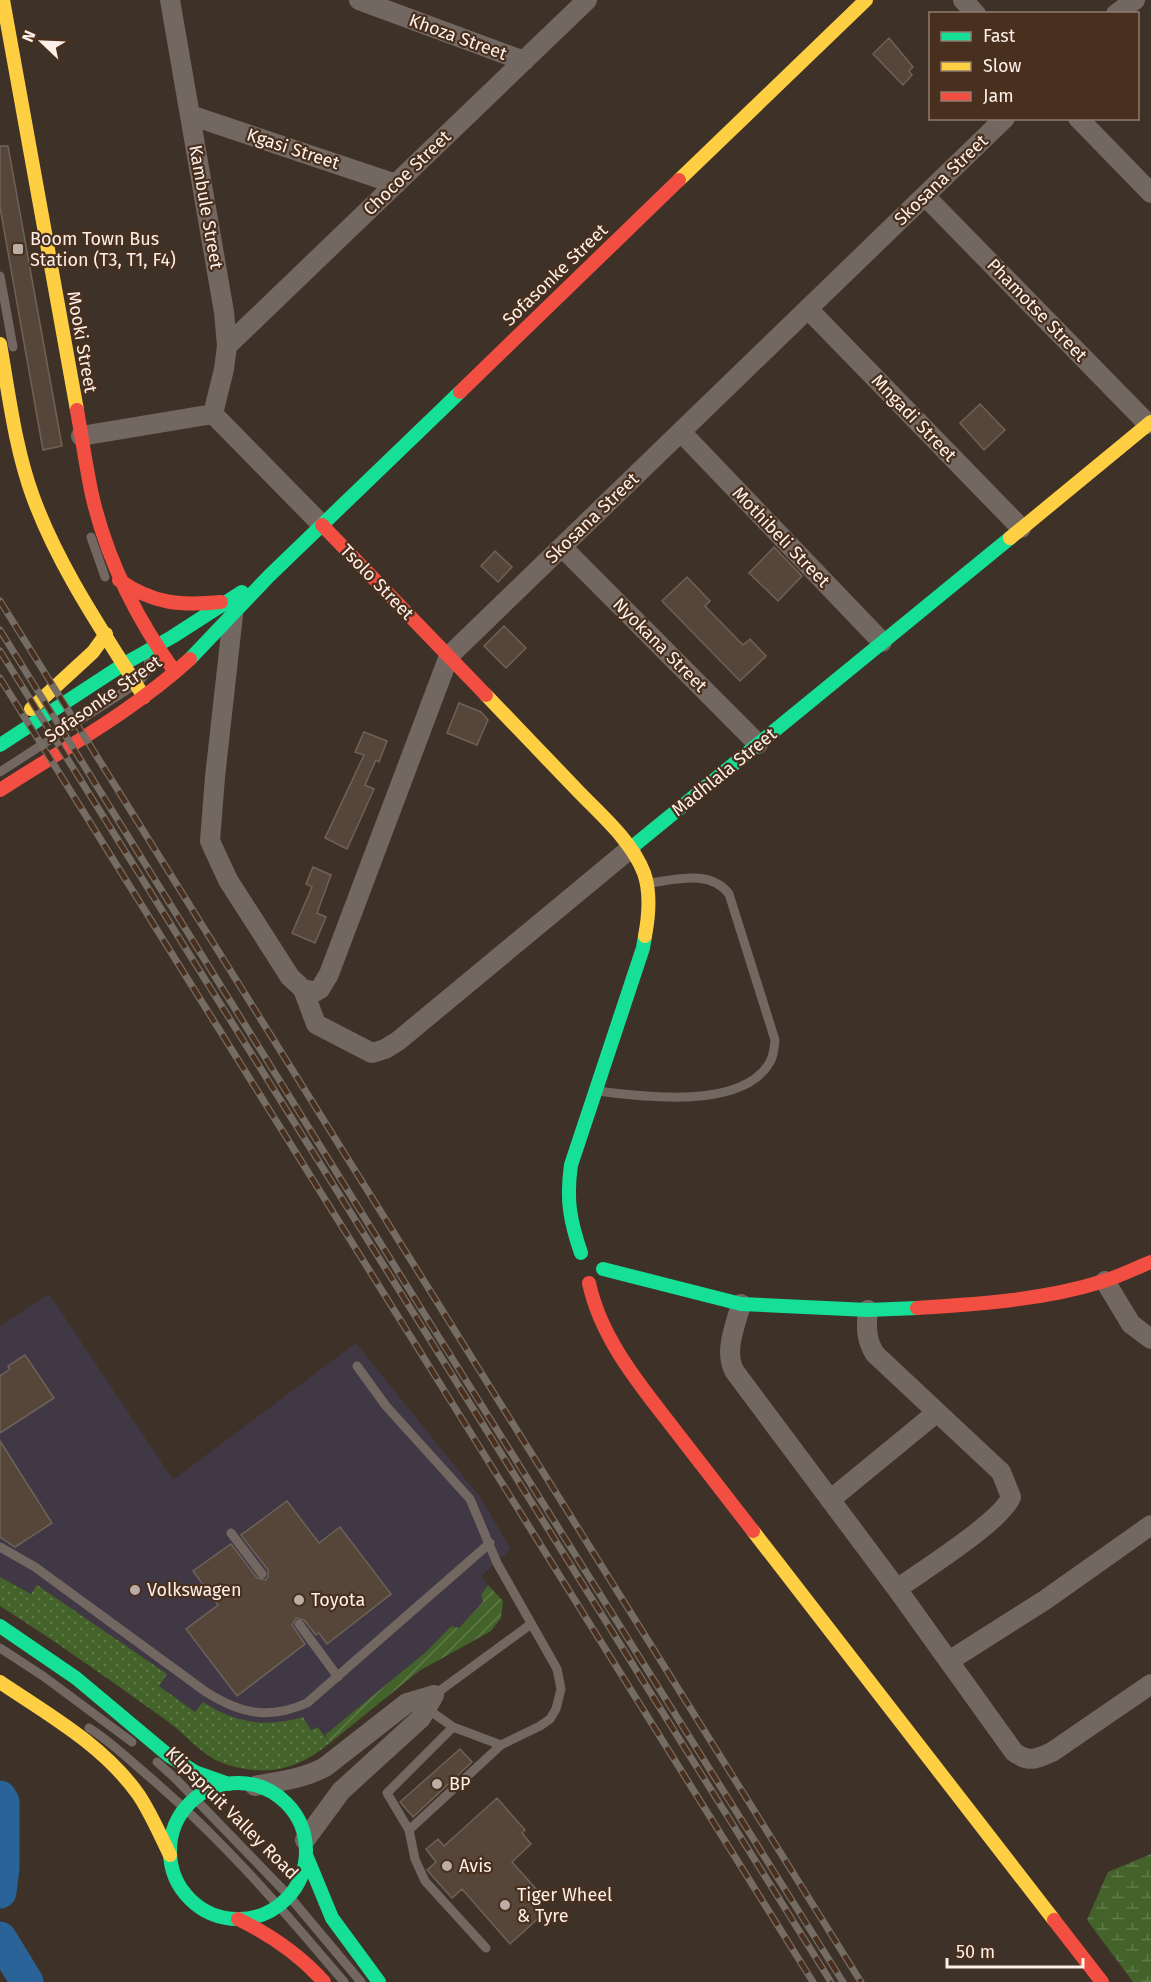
<svg xmlns="http://www.w3.org/2000/svg" width="1151" height="1982" font-family="'Fira Sans',sans-serif">
<style>
.commercial{fill:#413845}
.grass{fill:url(#grass-dots)}
.wetland{fill:url(#wetland-marsh)}
.garden{fill:url(#garden-furrows)}
.lines{fill:none;stroke-linecap:round;stroke-linejoin:round}
.river{stroke:#2a6398;stroke-width:33}
.building{fill:#56463a;stroke:#6d625a;stroke-width:1.5}
.lane{stroke:#736861;stroke-width:9}
.street{stroke:#736861;stroke-width:20}
.fast{stroke:#16e098;stroke-width:14}
.slow{stroke:#ffcf43;stroke-width:14}
.jam{stroke:#f24e42;stroke-width:14}
.rail-casing{stroke:#756c64;stroke-width:7}
.rail{stroke:#482f1e;stroke-width:4.5;stroke-dasharray:14;stroke-linecap:butt}
.poi-dot{fill:#baada5;stroke:#482f1e;stroke-width:2}
.labels{text-anchor:middle;dominant-baseline:central;stroke-width:4.5;stroke-linejoin:round;paint-order:stroke}
.street-label{font-size:18px;fill:#fdf0e8;stroke:#482f1e}
.poi-label{font-size:18px;fill:#fdf0e8;stroke:#482f1e;text-anchor:start}
</style>
<defs>
<pattern id="grass-dots" width="8" height="8" patternUnits="userSpaceOnUse" patternTransform="scale(1.5)"><rect width="8" height="8" fill="#44632b"/><path d="M2 2h.1M6 6h.1" fill="none" stroke="#607a4a" stroke-width="1.8" stroke-linecap="round"/></pattern>
<pattern id="wetland-marsh" width="20" height="14" patternUnits="userSpaceOnUse" patternTransform="scale(1.5)"><rect width="20" height="14" fill="#44632b"/><path d="M1 5h8M5 5V1M11 12h8M15 12V8" fill="none" stroke="#607a4a"/></pattern>
<pattern id="garden-furrows" width="10" height="10" patternUnits="userSpaceOnUse" patternTransform="scale(1.5)"><rect width="10" height="10" fill="#44632b"/><path d="M-1 1l2-2M0 10L10 0M9 11l2-2" fill="none" stroke="#607a4a"/></pattern>
</defs>
<rect width="100%" height="100%" fill="#3e3128"/>
<path class="commercial" d="M49,1294L173,1480L356,1343L480,1497L511,1549L481,1576L488,1585L481,1595L483,1602L477,1610L459,1628L451,1626L427,1651L325,1735L318,1727L311,1730L303,1717L275,1724L247,1722L231,1718L203,1703L195,1712L159,1686L167,1674L37,1585L31,1594L0,1577V1326Z"/>
<path class="grass" d="M0,1577L31,1594L37,1585L167,1674L159,1686L195,1712L203,1702C235,1723 266,1728 303,1717L311,1730L318,1727L330,1743C298,1769 269,1777 228,1765C202,1757 187,1735 166,1720C111,1681 57,1642 0,1606Z"/>
<path class="wetland" d="M1151,1854V1982H1133L1087,1920L1108,1872Z"/>
<path class="garden" d="M488,1585L503,1601L501,1618L491,1631L419,1671L330,1743L325,1735L427,1651L451,1626L459,1628L483,1602L481,1595Z"/>
<g class="lines">
<path class="river" d="M0,1797L3,1802V1868L0,1892
M0,1938L27,1982"/>
</g>
<path class="building" d="M889,38L913,67L909,71L912,75L903,85L873,54Z
M0,146H8L62,446L43,450L0,207Z
M980,404L1005,430L984,450L960,423Z
M774,547L802,576L778,601L749,573Z
M495,551L512,567L498,582L481,566Z
M687,577L710,601L705,606L743,645L750,639L766,656L740,681L662,601Z
M504,626L526,648L506,668L484,646Z
M459,703L481,712L488,720L477,745L447,733Z
M364,732L387,741L379,762L376,760L365,785L374,789L347,849L325,838L364,755L355,752Z
M313,867L331,875L317,913L326,917L315,943L292,933L312,887L306,884Z
M25,1355L54,1398L0,1433V1376L10,1369L8,1366Z
M0,1441L52,1523L15,1547L0,1537Z
M287,1501L319,1543L340,1527L391,1594L327,1644L319,1633L316,1635L304,1620L296,1618L292,1625L305,1644L237,1696L186,1629L218,1605L193,1571L231,1544L257,1578L266,1580L268,1576V1570L241,1535Z
M460,1749L472,1762L413,1817L400,1802Z
M497,1798L525,1830L522,1833L531,1844L512,1862L536,1889L527,1896L543,1914L510,1944L462,1889L452,1898L427,1870L436,1862L426,1849L438,1839L444,1846Z"/>
<g class="lines">
<path class="lane" d="M0,276L13,347
M91,537L105,577
M0,772L136,684C146,675 152,668 147,655
M598,1091C643,1097 743,1110 770,1062C774,1055 774,1048 775,1040L729,894C710,869 676,880 649,883
M357,1366L386,1406L470,1499L497,1563L557,1669L561,1689L556,1709L550,1719L540,1726L501,1745L453,1727L426,1708
M231,1533L262,1574
M0,1547L35,1567L206,1692C241,1714 269,1720 307,1703L490,1543
M299,1624L338,1677
M0,1648L43,1676L132,1742
M434,1695L531,1624
M453,1727L387,1793L409,1830L501,1745
M89,1728C110,1741 127,1758 146,1774C219,1836 282,1908 344,1982
M157,1762L175,1778L289,1896L361,1982
M409,1830L415,1859L425,1881L486,1948"/>
<path class="street" d="M170,0L224,312L227,346L224,369L213,414
M359,0L524,61
M963,0L976,14
M1116,14L1135,0
M190,115L396,184
M1078,118L1151,193
M925,196L1148,424
M808,309L1021,528
M227,346L587,0
M681,432L882,642
M81,436L213,414L322,525
M562,547L758,744
M233,615L215,777L210,841L228,880L290,977L303,989L315,992L320,989L329,974L449,656L1005,118
M303,989L316,1024L372,1053L385,1049L398,1041L631,848
M1105,1281L1131,1324L1151,1339
M741,1304C736,1324 723,1352 735,1372L897,1589L1014,1752C1029,1763 1037,1759 1052,1752L1151,1684
M868,1310C866,1326 866,1340 875,1354L1001,1472L1011,1497C1002,1521 922,1571 897,1589
M830,1500L936,1413
M949,1661L1045,1600L1151,1525
M255,1786C280,1781 303,1779 325,1767L407,1703L434,1695
M305,1840L341,1791L421,1718L434,1695"/>
<path class="fast" d="M190,659L269,576L460,392
M0,745L124,664L172,637L242,592
M631,848L1010,538
M581,1253C570,1221 566,1199 571,1165L643,948L645,936
M603,1269L741,1304L868,1310L917,1308
M0,1626L76,1678L168,1755L195,1772L229,1784
M170 1851a68 68 0 1 1 136 0a68 68 0 1 1-136 0Z
M306,1855L332,1918L379,1982"/>
<path class="slow" d="M3,0L77,410
M679,180L866,0
M0,344C9,395 15,448 33,497C59,568 104,633 144,697
M1010,538L1151,422
M486,695C517,727 547,759 578,791C601,815 632,841 644,873C651,893 649,915 645,936
M31,709L93,652L106,634
M753,1531L1054,1920
M0,1682C49,1715 103,1745 138,1794C151,1813 160,1835 170,1855"/>
<path class="jam" d="M460,392L679,180
M77,410C82,438 86,467 92,495C107,560 136,618 175,672
M322,525L486,695
M119,580C153,604 181,606 221,602
M0,790C65,748 133,711 190,659
M589,1283C601,1339 640,1385 674,1429C700,1463 727,1497 753,1531
M917,1308C979,1304 1044,1300 1104,1281C1120,1276 1136,1268 1151,1262
M238,1919C271,1935 299,1954 324,1982
M1054,1920L1102,1982"/>
<g class="rail-casing">
<path id="rail" d="M0,601L861,1982
M0,630L430,1323L843,1982
M0,651L831,1982
M0,678L813,1982"/>
</g>
<use href="#rail" class="rail"/>
</g>
<g class="poi-dot">
<rect x="12" y="243" width="12" height="12" rx="3"/>
<circle cx="135" cy="1590" r="6"/>
<circle cx="299" cy="1600" r="6"/>
<circle cx="437" cy="1784" r="6"/>
<circle cx="447" cy="1866" r="6"/>
<circle cx="505" cy="1905" r="6"/>
</g>
<g class="labels">
<g class="street-label">
<text transform="translate(458 37) rotate(20)">Khoza Street</text>
<text transform="translate(293 149) rotate(18)">Kgasi Street</text>
<text transform="translate(407 173) rotate(-44)">Chocoe Street</text>
<text transform="translate(941 180) rotate(-44)">Skosana Street</text>
<text transform="translate(206 207) rotate(80)">Kambule Street</text>
<text transform="translate(555 275) rotate(-44)">Sofasonke Street</text>
<text transform="translate(1037 310) rotate(46)">Phamotse Street</text>
<text transform="translate(82 342) rotate(80)">Mooki Street</text>
<text transform="translate(914 418) rotate(46)">Mngadi Street</text>
<text transform="translate(592 518) rotate(-44)">Skosana Street</text>
<text transform="translate(781 537) rotate(46)">Mothibeli Street</text>
<text transform="translate(377 582) rotate(46)">Tsolo Street</text>
<text transform="translate(660 645) rotate(45)">Nyokana Street</text>
<text transform="translate(103 699) rotate(-35)">Sofasonke Street</text>
<text transform="translate(724 772) rotate(-39)">Madhlala Street</text>
<text transform="translate(232 1813) rotate(45)">Klipspruit Valley Road</text>
</g>
<g class="poi-label">
<text x="30" y="239">Boom Town Bus<tspan x="30" dy="21">Station (T3, T1, F4)</tspan></text>
<text x="147" y="1590">Volkswagen</text>
<text x="311" y="1600">Toyota</text>
<text x="449" y="1784">BP</text>
<text x="459" y="1866">Avis</text>
<text x="517" y="1895">Tiger Wheel<tspan x="517" dy="21">&amp; Tyre</tspan></text>
</g>
</g>
<rect x="929" y="12" width="210" height="108" fill="#482f1e" stroke="#907c6f" stroke-width="1.5"/>
<rect x="941" y="32" width="30" height="9" fill="#16e098" stroke="#907c6f" stroke-width="1.5"/>
<text x="983" y="42" font-size="18" fill="#fdf0e8">Fast</text>
<rect x="941" y="62" width="30" height="9" fill="#ffcf43" stroke="#907c6f" stroke-width="1.5"/>
<text x="983" y="72" font-size="18" fill="#fdf0e8">Slow</text>
<rect x="941" y="92" width="30" height="9" fill="#f24e42" stroke="#907c6f" stroke-width="1.5"/>
<text x="983" y="102" font-size="18" fill="#fdf0e8">Jam</text>
<g transform="translate(42 42) rotate(293)" stroke="#482f1e" stroke-width="4.5" paint-order="stroke">
<path d="M0-4.5L10 22L0 15L-10 22Z" fill="#fdf0e8"/>
<text y="-9" font-size="16" font-weight="bold" text-anchor="middle" fill="#fdf0e8">N</text>
</g>
<path d="M947 1958v9h136v-9" fill="none" stroke="#fdf0e8" stroke-width="3"/>
<text x="956" y="1958" font-size="18" fill="#fdf0e8" stroke="#482f1e" stroke-width="4.5" paint-order="stroke">50 m</text>
</svg>
